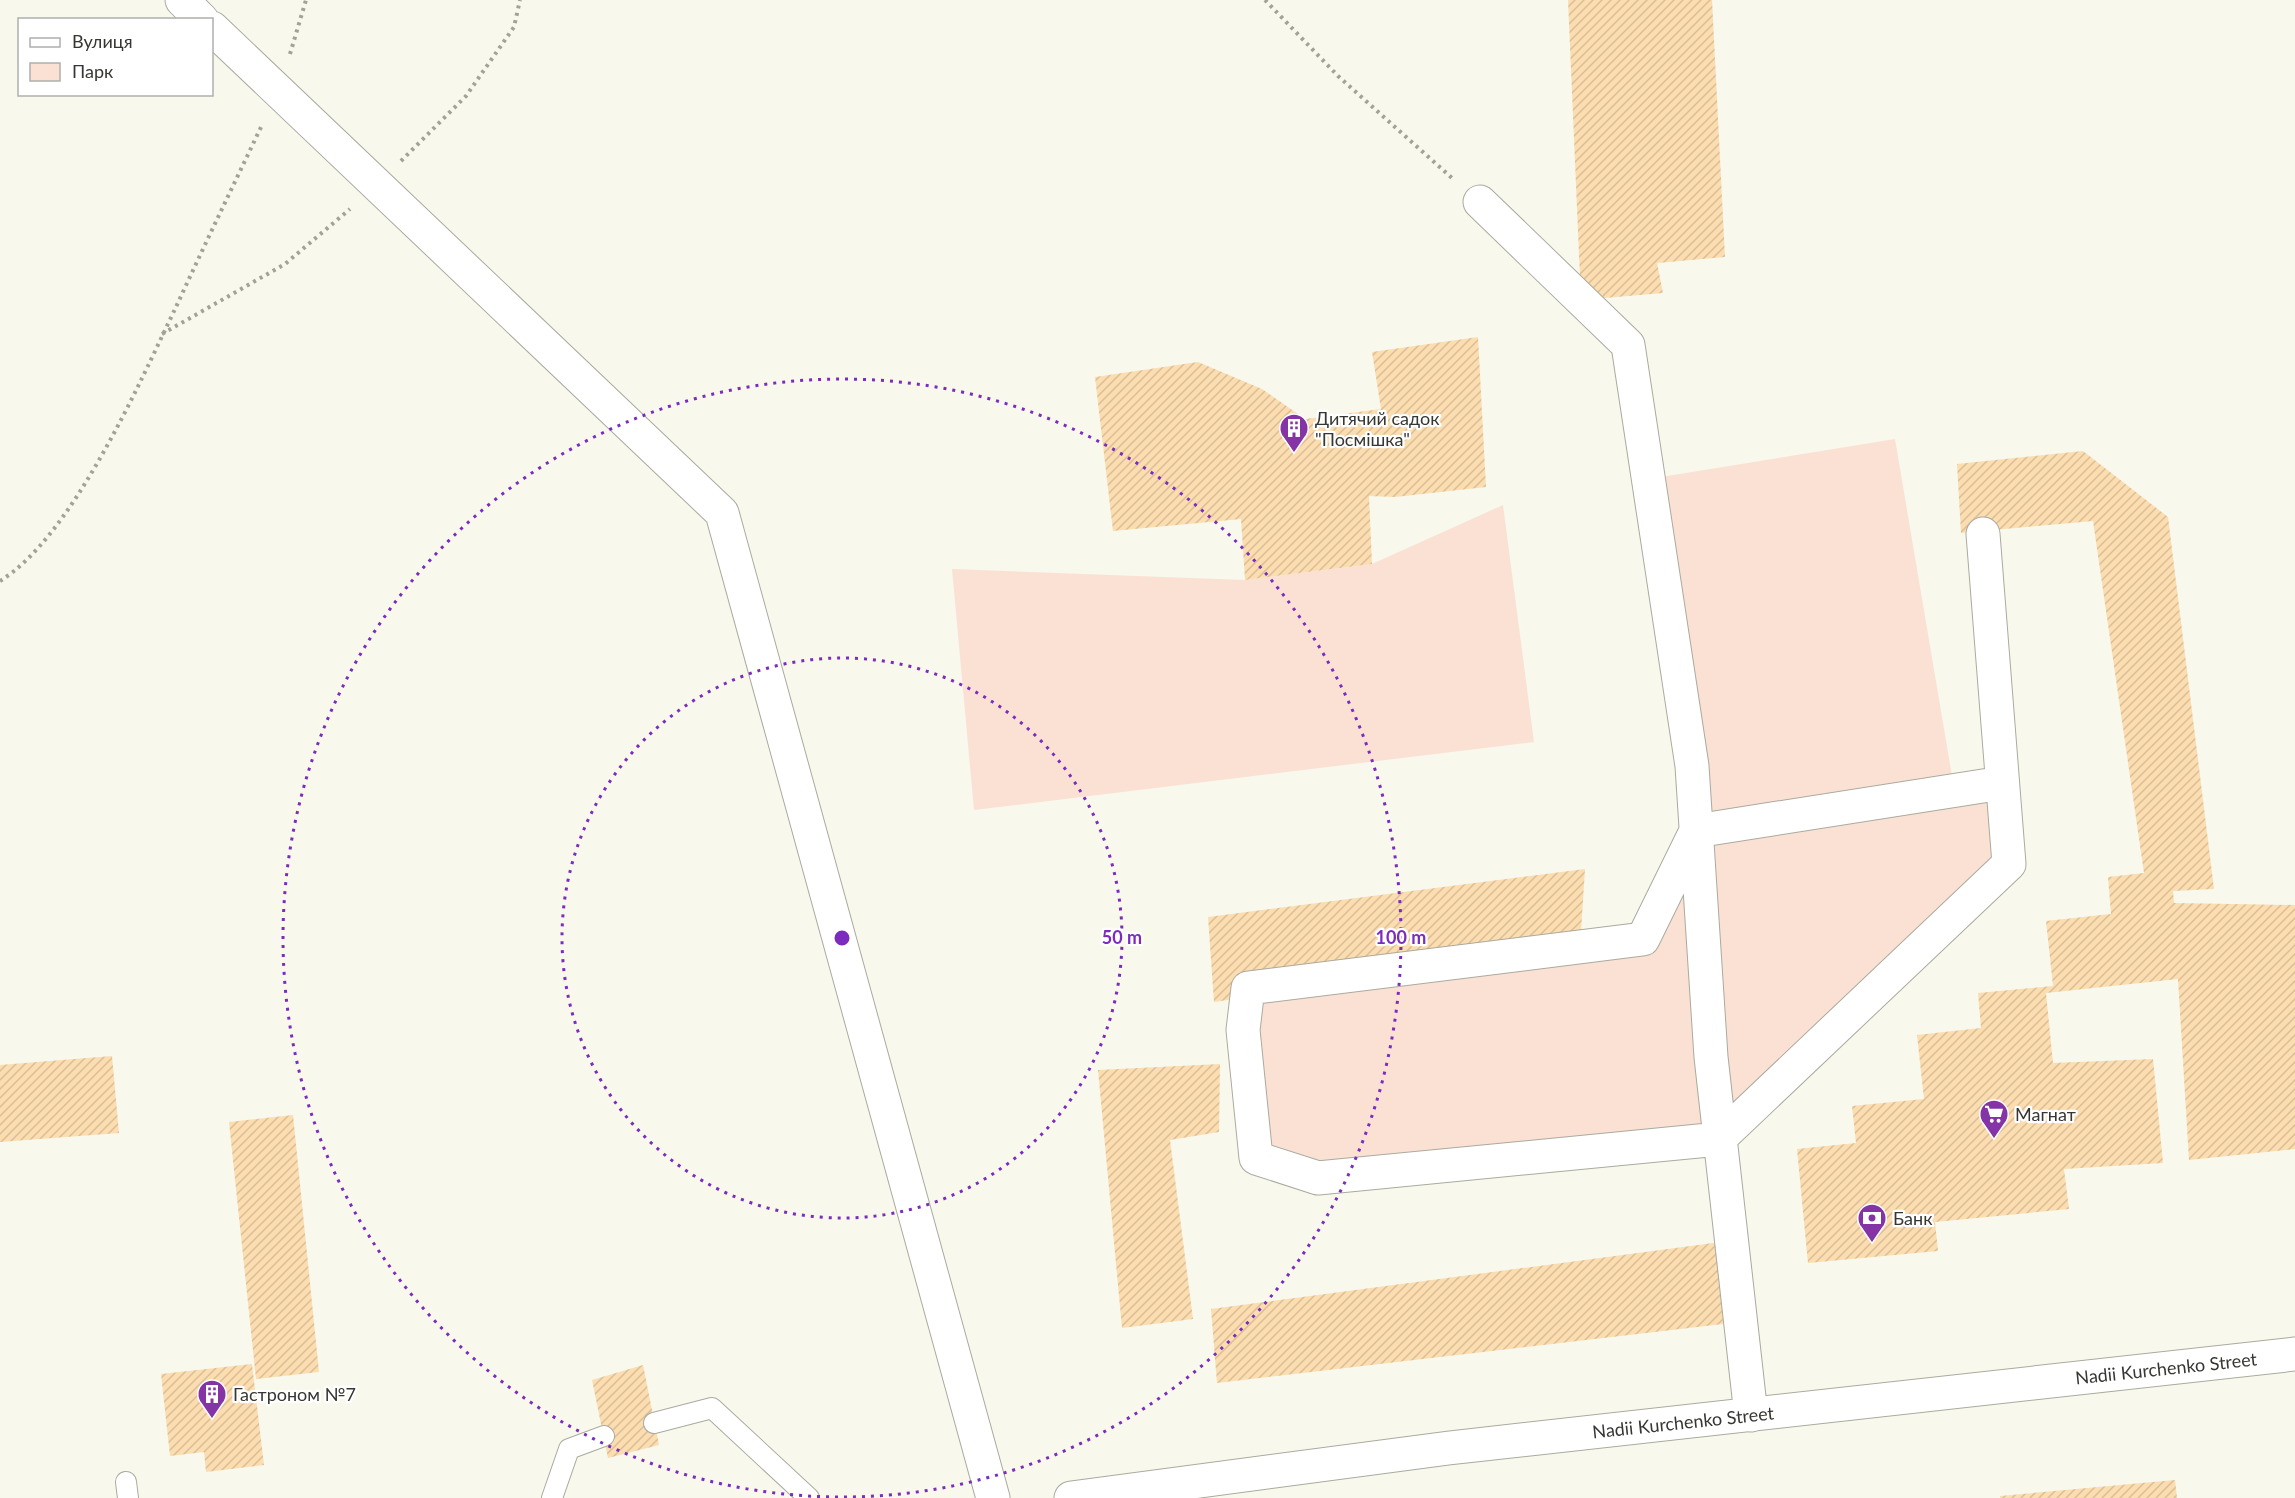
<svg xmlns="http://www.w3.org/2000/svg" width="2295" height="1498" font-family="Lato,sans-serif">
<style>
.park{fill:#fbe1d4}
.building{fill:url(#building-hatch)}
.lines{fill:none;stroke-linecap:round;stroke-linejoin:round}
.service-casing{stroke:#aaaa9f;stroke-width:22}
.minor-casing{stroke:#aaaa9f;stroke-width:35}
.tertiary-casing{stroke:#aaaa9f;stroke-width:35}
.path{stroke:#a2a299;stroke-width:4;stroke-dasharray:3 4.5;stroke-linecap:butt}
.service{stroke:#fff;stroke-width:20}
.minor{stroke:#fff;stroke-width:33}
.tertiary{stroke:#fff;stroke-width:33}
.ring{fill:none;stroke:#7b2cbf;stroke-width:3;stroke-dasharray:3 6}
.labels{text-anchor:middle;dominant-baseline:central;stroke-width:4.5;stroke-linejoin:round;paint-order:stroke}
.poi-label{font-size:18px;fill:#363632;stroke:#fff;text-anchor:start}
.street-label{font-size:18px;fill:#363632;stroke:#fff}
.centre{fill:#7b2cbf;stroke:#fff;stroke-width:3}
.ring-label{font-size:18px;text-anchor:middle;font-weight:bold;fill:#7b2cbf;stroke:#fff;stroke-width:4.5;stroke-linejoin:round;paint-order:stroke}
</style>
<defs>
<pattern id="building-hatch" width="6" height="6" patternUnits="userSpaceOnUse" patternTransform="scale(1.5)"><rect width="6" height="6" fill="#fcddb0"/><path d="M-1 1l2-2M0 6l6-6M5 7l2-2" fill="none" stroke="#d9be98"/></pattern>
</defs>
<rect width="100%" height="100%" fill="#f8f8ec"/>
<path class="park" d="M1895,439L1953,782L1713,818L1661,477Z
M1503,505L1534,742L974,810L952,569L1245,580L1372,564Z
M2002,783L2009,864L1706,1141L1318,1178L1254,1144L1248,988L1643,939L1696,831Z"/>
<path class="building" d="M1568,0H1712L1725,257L1657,263L1663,293L1581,300Z
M1478,337L1486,487L1395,497L1369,496L1372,564L1245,580L1241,519L1113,531L1095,377L1198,362L1262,389L1305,419L1381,409L1372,352Z
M2083,451L2168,517L2214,889L2173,891L2174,903L2295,905V1149L2189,1160L2178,979L2046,993L2053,1063L2153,1059L2163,1163L2064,1169L2069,1209L1935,1222L1938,1251L1808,1263L1797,1149L1856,1143L1852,1106L1924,1099L1917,1035L1981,1028L1978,993L2053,986L2046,921L2111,914L2108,877L2144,873L2093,521L1961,533L1957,464Z
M1585,869L1580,947L1214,1002L1208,917Z
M112,1056L119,1133L0,1142V1065Z
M1220,1064L1219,1132L1170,1140L1193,1319L1122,1328L1098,1070Z
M293,1115L319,1372L256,1379L229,1122Z
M1721,1242L1723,1324L1217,1383L1211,1309Z
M252,1364L264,1465L206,1472L204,1452L170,1456L161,1374Z
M643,1365L659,1445L608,1458L592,1380Z
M2175,1480L2177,1498H2000V1496Z"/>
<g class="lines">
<g class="service-casing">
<path id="service" d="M654,1423L712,1408L809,1498
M126,1482L128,1498
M552,1498L569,1449L604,1436"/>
</g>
<g class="minor-casing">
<path id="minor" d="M182,0L202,20
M212,28L722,513L993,1498
M1480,202L1628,345L1692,766L1711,1057L1751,1415
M1983,534L2009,864L1719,1139L1318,1178L1256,1158L1243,1030L1248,988L1643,939L1696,831L2002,783"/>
</g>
<g class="tertiary-casing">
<path id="tertiary" d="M1071,1498L1449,1448L2295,1354"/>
</g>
<path class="path" d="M1265,0L1338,76L1453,179
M290,54L306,0
M401,161L466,96L514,27L520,0
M162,334L285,264L350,209
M0,581C72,537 139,384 176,307C204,246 233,186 262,125"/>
<use href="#service" class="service"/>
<use href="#minor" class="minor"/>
<use href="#tertiary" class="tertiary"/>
</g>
<g class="ring">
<circle cx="842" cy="938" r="280"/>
<circle cx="842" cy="938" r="559"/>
</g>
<defs>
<g id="building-pin" transform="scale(1.5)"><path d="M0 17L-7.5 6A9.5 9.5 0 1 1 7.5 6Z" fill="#8434a4" stroke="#fff"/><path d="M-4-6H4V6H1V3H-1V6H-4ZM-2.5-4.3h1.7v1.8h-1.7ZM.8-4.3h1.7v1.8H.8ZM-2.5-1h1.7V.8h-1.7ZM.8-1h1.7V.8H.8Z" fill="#fff"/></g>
<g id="supermarket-pin" transform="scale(1.5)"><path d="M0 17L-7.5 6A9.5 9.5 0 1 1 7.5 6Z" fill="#8434a4" stroke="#fff"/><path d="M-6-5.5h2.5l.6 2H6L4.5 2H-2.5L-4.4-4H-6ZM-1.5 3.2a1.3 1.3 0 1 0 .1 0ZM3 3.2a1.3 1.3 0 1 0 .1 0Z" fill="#fff"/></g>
<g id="bank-pin" transform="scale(1.5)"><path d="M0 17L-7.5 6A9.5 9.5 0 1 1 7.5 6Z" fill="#8434a4" stroke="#fff"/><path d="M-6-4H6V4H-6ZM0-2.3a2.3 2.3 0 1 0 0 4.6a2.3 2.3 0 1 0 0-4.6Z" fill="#fff"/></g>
</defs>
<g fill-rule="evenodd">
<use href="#building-pin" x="1294" y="428"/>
<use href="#supermarket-pin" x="1994" y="1114"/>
<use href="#bank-pin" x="1872" y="1218"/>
<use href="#building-pin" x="212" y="1394"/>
</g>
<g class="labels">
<g class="poi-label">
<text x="1315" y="418">Дитячий садок<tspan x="1315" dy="21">"Посмішка"</tspan></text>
<text x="2015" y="1114">Магнат</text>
<text x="1893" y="1218">Банк</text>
<text x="233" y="1394">Гастроном №7</text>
</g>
<g class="street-label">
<text transform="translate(2166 1368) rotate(-6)">Nadii Kurchenko Street</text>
<text transform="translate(1683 1422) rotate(-6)">Nadii Kurchenko Street</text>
</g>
</g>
<circle cx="842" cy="938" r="9" class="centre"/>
<g class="ring-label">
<text x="1122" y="944">50 m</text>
<text x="1401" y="944">100 m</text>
</g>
<rect x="18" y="18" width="195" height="78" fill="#ffffff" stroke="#afafad" stroke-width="1.5"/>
<rect x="30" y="38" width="30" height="9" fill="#ffffff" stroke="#afafad" stroke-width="1.5"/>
<text x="72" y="48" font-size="18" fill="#363632">Вулиця</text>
<rect x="30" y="63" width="30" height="18" fill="#fbe1d4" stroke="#afafad" stroke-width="1.5"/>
<text x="72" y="78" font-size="18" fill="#363632">Парк</text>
</svg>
